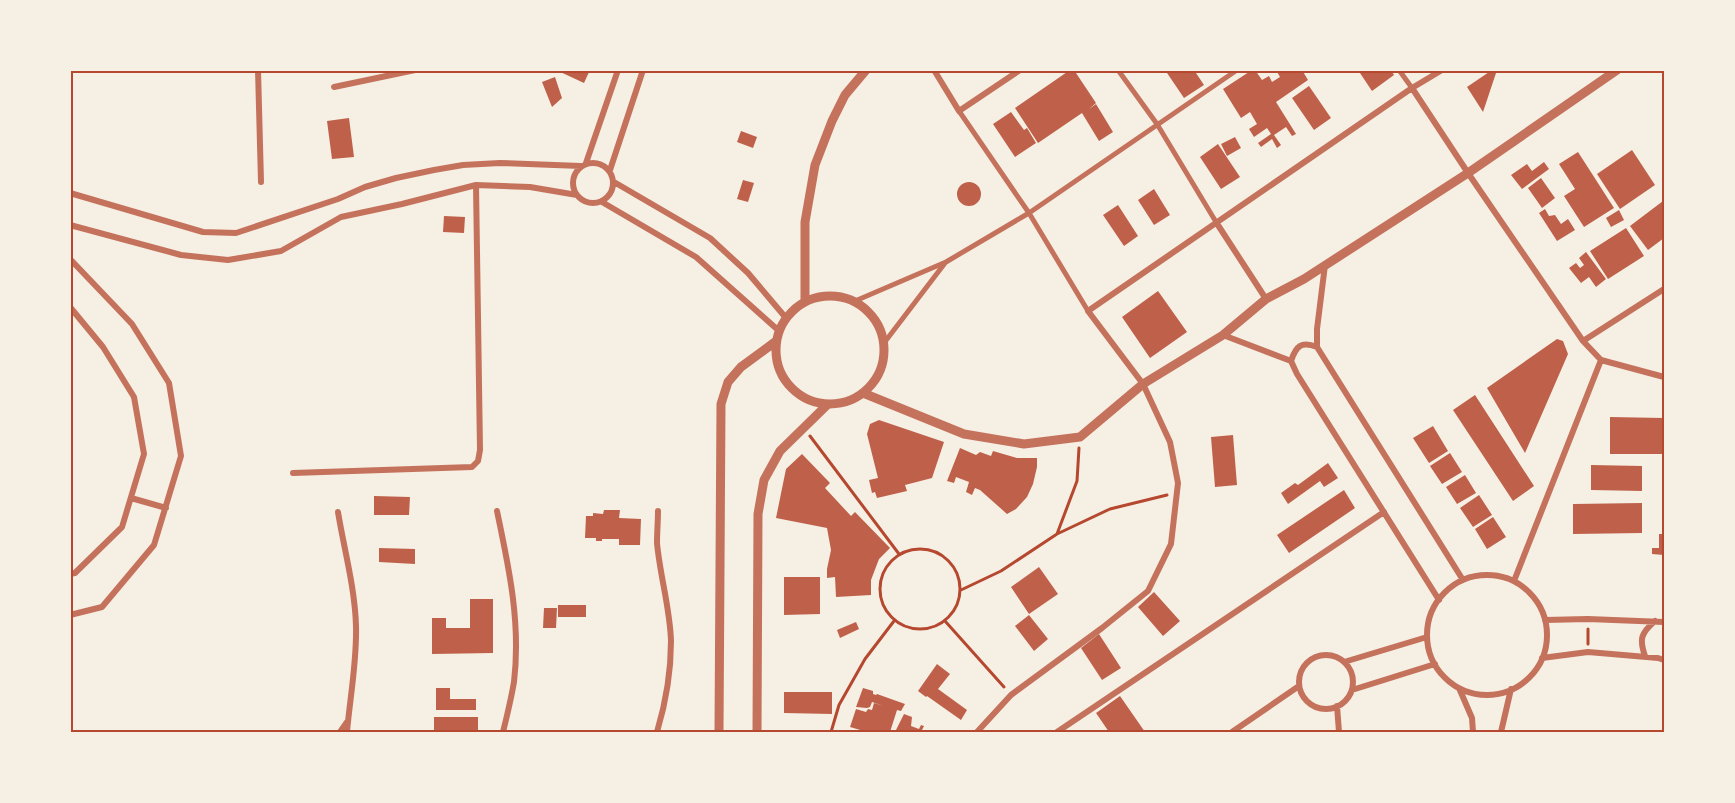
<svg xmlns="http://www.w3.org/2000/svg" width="1735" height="803" font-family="Inter,sans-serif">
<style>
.building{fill:#bf614a}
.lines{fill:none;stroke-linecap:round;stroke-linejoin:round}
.path{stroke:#b5482f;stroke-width:3}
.pedestrian{stroke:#c5725c;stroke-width:5}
.minor{stroke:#c5725c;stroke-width:6}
.tertiary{stroke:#c5725c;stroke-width:9}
.neatline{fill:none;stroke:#b5482f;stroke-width:2}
</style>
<rect width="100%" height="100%" fill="#f6efe4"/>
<path class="building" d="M556,70H590L584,83Z
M1070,70H1074L1096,103L1089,109L1096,104L1113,132L1099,141L1082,113L1038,143L1015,108Z
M1165,70H1194L1204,85L1184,98Z
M1252,70H1255L1262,80L1269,76L1272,82L1280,77L1276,70H1302L1308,80L1276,102L1296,134L1292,136L1286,127L1274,135L1281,145L1277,148L1272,139L1261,147L1258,143L1271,134L1267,128L1254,137L1249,129L1257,124L1250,112L1241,118L1223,89Z
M1358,70H1391L1394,75L1372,91Z
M1492,70H1497L1483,112L1467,87Z
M555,77L562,98L552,107L542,82Z
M1309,86L1331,118L1314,130L1292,98Z
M1011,112L1024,130L1027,128L1036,143L1015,157L993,124Z
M349,118L354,157L332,159L327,121Z
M741,131L757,137L753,148L737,142Z
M1235,137L1241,148L1227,156L1221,144Z
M1218,144L1240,177L1221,189L1200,157Z
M1632,150L1655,185L1620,209L1597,174Z
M1578,152L1614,208L1584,227L1564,196L1575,189L1559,164Z
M1544,162L1549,169L1522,189L1511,175L1527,164L1532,171Z
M1541,178L1555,198L1542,208L1528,188Z
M743,180L754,183L748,202L737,199Z
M957 194a12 12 0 1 1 24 0a12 12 0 1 1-24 0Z
M1154,189L1170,215L1154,225L1138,200Z
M1663,201L1664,203V238L1648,250L1630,226Z
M1118,205L1138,236L1124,246L1103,215Z
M1545,209L1549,216L1555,215L1561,224L1568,219L1575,230L1557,241L1539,213Z
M1619,210L1624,220L1611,227L1606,218Z
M444,216L465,217L464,233L443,232Z
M1626,228L1644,256L1608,279L1590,251Z
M1586,252L1606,279L1596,287L1589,277L1581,283L1569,268L1576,263L1580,268L1584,265L1579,258Z
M1158,291L1187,332L1150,358L1122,317Z
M1557,339L1563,341L1568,354L1525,453L1487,388Z
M1475,395L1534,486L1513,501L1453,410Z
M1610,417L1664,418V454H1610Z
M879,420L944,442L932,478L905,485L907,491L877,498L875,492L872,493L869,480L878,478L867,434L870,424Z
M1433,426L1448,451L1429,463L1413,438Z
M1233,435L1237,485L1215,487L1211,437Z
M960,448L976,455L980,452L991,456L993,451L1017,458H1037V467L1033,484L1027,497L1016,509L1007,514L980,490L975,488L972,495L966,492L969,482L956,477L954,483L947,481Z
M1450,453L1462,472L1442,484L1430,466Z
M802,454L830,483L825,488L851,516L855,512L890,548L879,559L871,580V595L836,597L835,577L827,578V569L831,550L827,528L776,518L786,469Z
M1328,463L1338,478L1324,487L1320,481L1288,504L1281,493L1295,483L1298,485Z
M1591,465L1642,466V491L1591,490Z
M1465,475L1476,493L1457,504L1446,487Z
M1344,490L1355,508L1289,553L1277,535Z
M1479,495L1492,515L1473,527L1460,508Z
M374,496L410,497L409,515H374Z
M1642,503V533L1573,534V504Z
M604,510H620L619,518L641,519L640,545H619V539H602V541H596V538H585L586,516H593V513L603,514Z
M1493,517L1506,537L1487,549L1475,529Z
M1659,534H1664V555L1652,554V548H1659Z
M379,548L415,549V564L379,562Z
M1039,567L1058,594L1029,614L1011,587Z
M784,577H820V614L784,615Z
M1154,592L1180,621L1163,636L1138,607Z
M470,599H493V653L432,654V618H446V628H470Z
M558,605H586V617H558Z
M544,608H557L556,628H543Z
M1029,615L1048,639L1034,651L1015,626Z
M856,622L859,629L840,638L837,630Z
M1099,634L1121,668L1102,680L1081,648Z
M937,664L950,674L938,689L967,710L961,720L927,696L926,697L918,691Z
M436,688H450V699H476V710H436Z
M863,688L873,691V694L876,695L877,694L905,704L901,711L897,710L890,732H867L850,727L856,709L866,712L868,709L872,710L874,703L884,706L872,702L870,707L867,708L856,707Z
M784,692H832V714L784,713Z
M1120,696L1145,732H1109L1096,713Z
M904,714L912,717L911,726L919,729L921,725L924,726L921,732H895Z
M434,717H478V732H434Z"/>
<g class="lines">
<path class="path" d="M810,436L899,554
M1057,534L1077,481L1079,448
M880 589a40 40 0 1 1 80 0a40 40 0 1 1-80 0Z
M961,590L1001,571L1057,534L1110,509L1167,495
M945,621L1004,687
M1588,629V644
M831,732L839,705L865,659L894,621"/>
<path class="pedestrian" d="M1118,70L1157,124L1216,222
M1399,70L1412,88
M959,111L1029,213L1088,311
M855,301L946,262L1029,213L1237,70
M884,343L945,263"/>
<path class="minor" d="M258,70L261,182
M934,70L959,111L1020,70
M334,87L415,70
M1412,88L1468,173L1583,341L1601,360L1664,377
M573 183a20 20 0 1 1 40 0a20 20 0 1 1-40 0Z
M586,163L618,70
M610,170L643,70
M614,182L710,238L748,273L786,318
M70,193L203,232L236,233L338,199L365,187L396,178L434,170L463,165L500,163L581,166
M602,202L696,257L778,330
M1216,222L1266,299
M70,225L181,255L228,260L281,251L341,217L402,204L476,185L530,187L577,195
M70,259L132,324L169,383L181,456L154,545L102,607L70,615
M1325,265L1317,329V347L1463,580
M70,307L103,347L134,397L144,454L122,527L75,573L70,574
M1223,335L1291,361L1297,374L1439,600
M1583,341L1664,289
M1291,361C1296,346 1301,341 1317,347
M293,473L472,467L478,461L480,450L476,185
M131,498L166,508
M497,511C509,568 521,623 514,682C511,699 507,716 503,732
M338,512C344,549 355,588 356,626C357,662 350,697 347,732
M1427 635a60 60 0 1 1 120 0a60 60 0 1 1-120 0Z
M1514,581L1601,360
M1545,620L1588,619L1664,622
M1299 682a27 27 0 1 1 54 0a27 27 0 1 1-54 0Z
M1645,656C1639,639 1641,633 1655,621
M1542,658L1588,652L1658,658L1664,660
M1344,662L1427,637
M1459,688L1472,718L1473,732
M1352,690L1435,664
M1337,706L1339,732
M340,732L347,722
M657,732C666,702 671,673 671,641C670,608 660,576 657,543C657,533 658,521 658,511
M977,732L1011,695L1102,628L1148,591L1171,544L1178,483L1170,442L1143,384L1088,311L1412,88L1442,70
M1057,732L1384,512
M1232,732L1299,686
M1501,732L1511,689"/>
<path class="tertiary" d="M776 350a54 54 0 1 1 108 0a54 54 0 1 1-108 0Z
M805,301V222L815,165L832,121L845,95L866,70
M863,393L964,434L1024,444L1080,437L1143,384L1223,335L1266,299L1304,279L1468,173L1617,70
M719,732L721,404L728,382L741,367L775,342
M757,732L758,514L764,480L780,451L827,405"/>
</g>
<rect width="1735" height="803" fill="none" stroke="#f6efe4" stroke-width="144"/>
<rect x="72" y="72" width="1591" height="659" class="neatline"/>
</svg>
